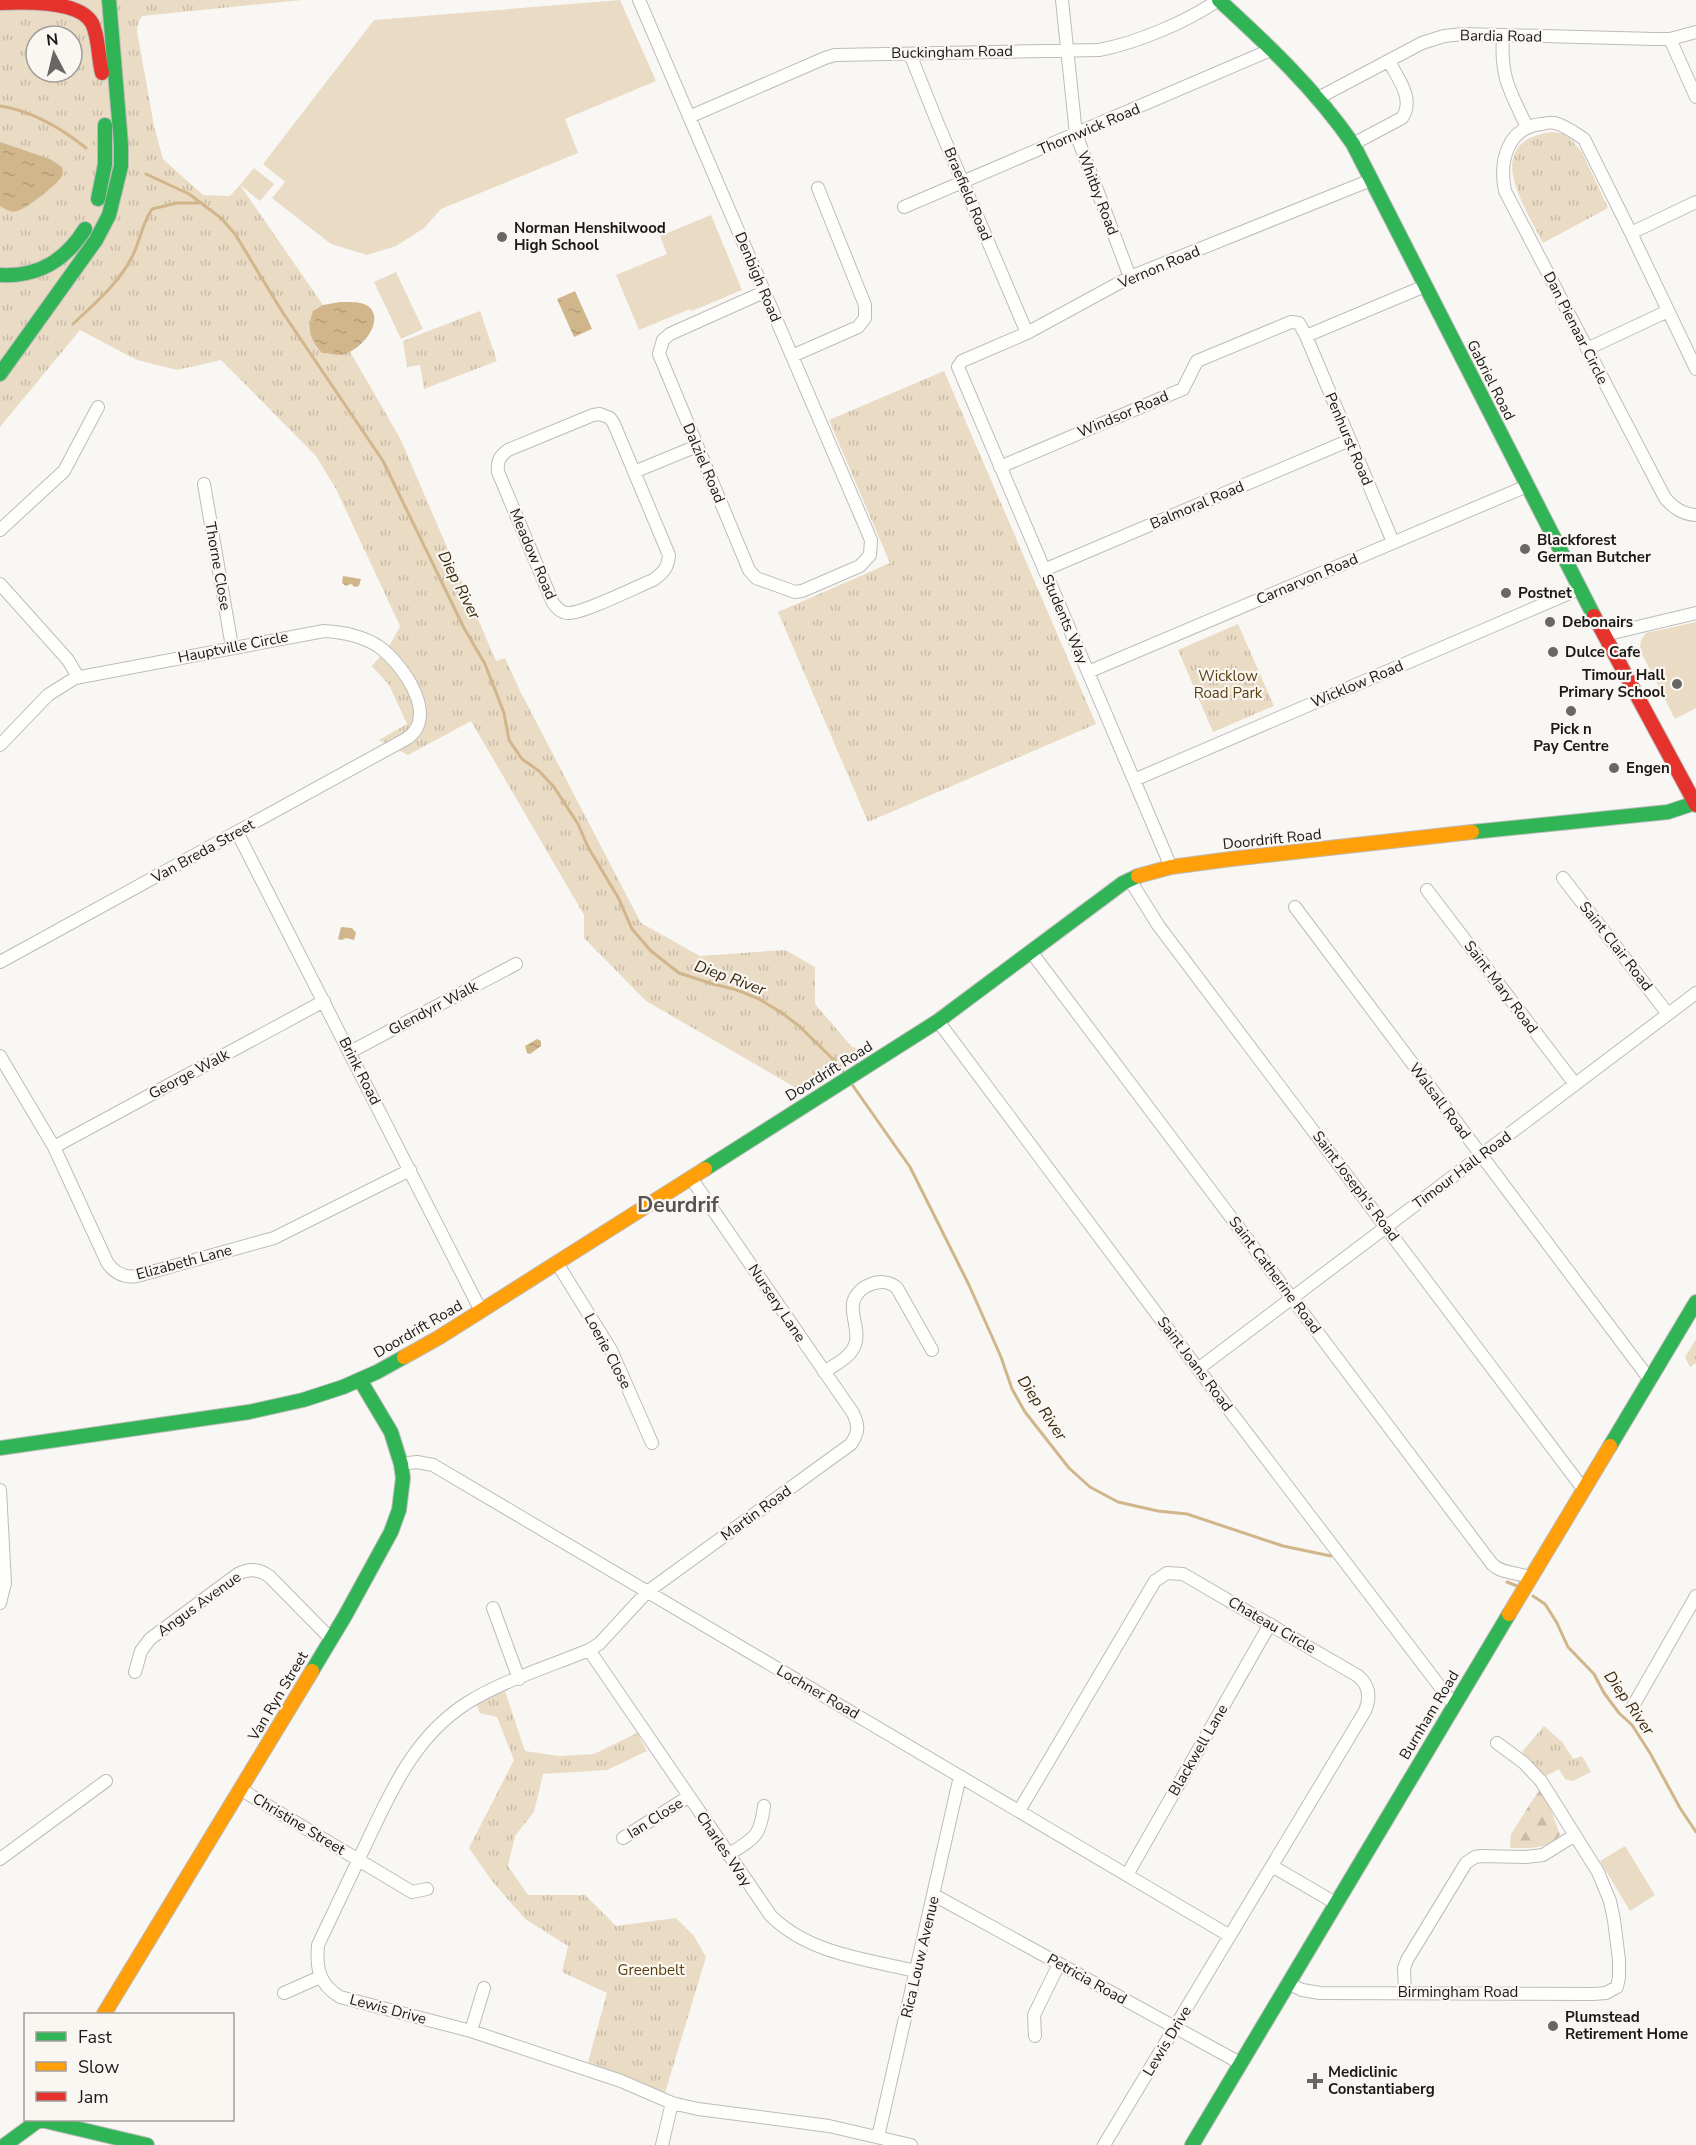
<svg xmlns="http://www.w3.org/2000/svg" width="1696" height="2145" font-family="'Nunito Sans',sans-serif">
<style>
.grass{fill:url(#grass-tufts);fill-rule:evenodd}
.forest{fill:url(#forest-firs)}
.pitch{fill:#eadbc4}
.water{fill:url(#water-ripples)}
.lines{fill:none;stroke-linecap:round;stroke-linejoin:round}
.stream{stroke:#d1b68c;stroke-width:3}
.street-casing{stroke:#bebcba;stroke-width:14}
.fast-casing{stroke:#bebcba;stroke-width:16}
.slow-casing{stroke:#bebcba;stroke-width:16}
.jam-casing{stroke:#bebcba;stroke-width:16}
.street{stroke:#fefefd;stroke-width:12}
.fast{stroke:#30b455;stroke-width:14}
.slow{stroke:#ff9f0a;stroke-width:14}
.jam{stroke:#e5322d;stroke-width:14}
.poi-dot{fill:#686764;stroke:#faf7f3;stroke-width:2}
.labels{text-anchor:middle;dominant-baseline:central;stroke-width:4.5;stroke-linejoin:round;paint-order:stroke}
.street-label{font-size:15px;fill:#1a1917;stroke:#faf7f3}
.poi-label{font-size:15px;font-weight:bold;fill:#1a1917;stroke:#faf7f3;text-anchor:start}
.park-label{font-size:15px;fill:#593f10;stroke:#faf7f3}
.water-label{font-size:16px;font-style:italic;fill:#38280d;stroke:#faf7f3}
.district-label{font-size:21px;font-weight:bold;fill:#575451;stroke:#faf7f3}
</style>
<defs>
<pattern id="grass-tufts" width="24" height="20" patternUnits="userSpaceOnUse" patternTransform="scale(1.5)"><rect width="24" height="20" fill="#eadbc4"/><path d="M3 7l-1-3M5 7V3M7 7l1-3M15 17l-1-3M17 17v-4M19 17l1-3" fill="none" stroke="#c8bba8"/></pattern>
<pattern id="forest-firs" width="22" height="20" patternUnits="userSpaceOnUse" patternTransform="scale(1.5)"><rect width="22" height="20" fill="#eadbc4"/><path d="M5 1l3.5 6h-7zM16 11l3.5 6h-7z" fill="#c8bba8"/></pattern>
<pattern id="water-ripples" width="26" height="14" patternUnits="userSpaceOnUse" patternTransform="scale(1.5)"><rect width="26" height="14" fill="#d1b68c"/><path d="M2 4q2-2 4 0t4 0M15 11q2-2 4 0t4 0" fill="none" stroke="#b39c78"/></pattern>
</defs>
<rect width="100%" height="100%" fill="#f9f7f4"/>
<path class="grass" d="M0,0H302L142,16L138,23L137,31L154,126L163,159L203,195L230,196L240,185L323,305L400,438L496,661L505,658L520,691L641,923L700,956L785,950L815,967V1004L852,1047L865,1049L798,1095V1089L646,1001L584,938V915L471,721L408,755L379,740L407,724L389,685L372,666L391,643L400,626L336,489L316,456L221,360L177,370L137,360L80,330L0,427ZM36,36H72V72H36Z
M1552,132L1566,134L1582,152L1608,208L1543,243C1524,205 1480,142 1552,132Z
M480,311L497,361L424,389L420,365L407,367L403,341Z
M944,371L1096,724L868,822L778,612L890,563L829,420Z
M1238,624L1274,706L1213,732L1178,650Z
M1696,1339V1363L1690,1367L1685,1357Z
M505,1691L525,1751L559,1756L594,1754L637,1733L647,1751L607,1770L543,1774L534,1812L515,1836L508,1866L528,1895H585L616,1926L676,1918L694,1936L706,1957L665,2093L588,2062L607,1993L562,1972L568,1946L525,1919L492,1881L469,1848L514,1760L497,1717L480,1713L476,1704Z
M1544,1726L1563,1743L1573,1759L1582,1756L1591,1772L1573,1781L1565,1779L1559,1769L1546,1776L1522,1752Z"/>
<path class="forest" d="M1539,1790L1548,1802L1560,1835C1547,1850 1529,1848 1510,1848L1511,1834Z"/>
<path class="pitch" d="M620,0L656,81L565,119L578,153L441,209L424,228L396,246L367,255L331,244L272,198L285,182L263,164L374,20Z
M254,168L274,184L260,201L240,185Z
M711,215L742,290L692,311L690,309L639,330L616,275L667,254L660,236Z
M396,272L423,329L401,339L374,282Z
M1696,622V708L1675,719L1640,650L1641,640L1646,633Z
M1625,1846L1655,1895L1630,1911L1600,1861Z"/>
<path class="water" d="M0,142L50,159L62,167C63,171 63,173 62,176C59,183 26,209 17,211C11,213 5,209 0,206Z
M575,291L592,329L574,337L557,299Z
M340,302C349,302 361,301 368,306C387,321 359,353 341,355C335,355 328,353 322,353C309,338 307,329 313,311L323,305Z
M343,576L361,579L359,586L355,587L351,584L346,586L342,583Z
M341,927L352,928L356,933L354,940L346,938L342,940L338,939Z
M537,1039L541,1041V1046L530,1054L527,1053L525,1046Z"/>
<g class="lines">
<path class="stream" d="M0,106C32,111 61,128 86,148
M146,174L189,194L221,218L235,234L283,313L383,461L464,628L485,664L504,713L509,740L522,759L539,771L554,787L578,824L588,847L619,899L632,929L651,951L679,973L713,984L737,990L759,999L782,1013L799,1026L839,1065L844,1073
M73,324C94,304 119,283 132,257C140,241 142,224 152,209L177,203H202
M851,1083L910,1167L969,1285L1001,1357L1012,1389L1025,1412L1069,1468L1090,1487L1118,1502L1158,1511L1187,1514L1283,1546L1331,1556
M1507,1582L1517,1586
M1533,1596L1545,1604L1557,1623L1568,1647L1594,1674L1604,1693L1619,1713L1632,1725L1650,1753L1680,1808L1696,1832"/>
<g class="street-casing">
<path id="street" d="M639,0L871,540L870,555L860,566L802,591L795,592L756,578L749,570L659,354L663,340L670,334L764,292
M1062,0L1076,134L1130,277
M1503,36C1500,77 1510,91 1527,127
M1670,39L1696,97
M910,54L938,124L1027,333
M1320,97L1422,43L1444,36L1463,34L1654,39H1670L1696,32
M689,117L825,58L835,55L1099,50C1136,43 1187,22 1218,0
M1353,144L1402,118C1415,99 1398,79 1389,61
M904,207L1273,49
M1631,233L1696,202
M1306,336L1393,542
M1587,349L1668,311
M792,356L858,327L865,318V305L818,188
M1696,369L1631,233L1584,139C1575,133 1566,126 1555,123C1551,122 1546,123 1542,124C1507,127 1499,162 1505,191L1665,498C1674,508 1682,514 1696,515
M600,414L610,418L614,424L669,555C668,568 663,573 653,580C636,587 582,614 568,613C561,613 557,608 553,603L498,472C497,461 499,457 508,450L593,415Z
M1000,467L1183,389L1197,361L1291,322L1299,323L1306,336L1425,286
M634,472L697,446
M204,484L232,647
M0,530L64,471L98,407
M1044,570L1350,440
M0,584L68,660L78,677
M1604,635L1696,613
M1088,672L1527,486
M0,745L48,695L75,678L324,631C343,632 362,636 378,646C402,663 441,717 406,739L0,962
M1134,780L1579,589
M237,832L481,1311
M1171,867L958,367L962,361L969,358L1027,333L1130,277L1371,180
M1563,878L1668,1014
M1130,880L1158,925L1584,1490
M1427,890L1575,1084
M1295,907L1650,1380
M1032,953L1492,1564C1502,1574 1518,1572 1531,1578
M938,1021L1198,1369L1454,1705
M350,1052L516,964
M0,1056L54,1147L107,1262C114,1273 124,1278 137,1276L274,1238L410,1170
M54,1147L324,1001
M691,1178L853,1413C859,1426 859,1432 851,1444L647,1592L599,1644L589,1650C548,1667 504,1680 467,1703C414,1737 391,1791 365,1846C349,1879 334,1912 318,1945C316,1969 319,1984 340,1997L471,2031L621,2081L672,2103L698,2109L829,2126L911,2145
M557,1263L611,1350L652,1443
M1198,1369L1696,993
M824,1372C834,1365 850,1358 855,1345C860,1331 851,1317 853,1303C857,1285 884,1275 897,1288L932,1350
M401,1464L417,1462L433,1465L1230,1936
M0,1490L5,1583L0,1603
M493,1608L519,1679
M589,1650L771,1916C810,1954 865,1959 916,1971
M135,1672L141,1651L150,1639L238,1574C249,1568 259,1569 269,1576L331,1639
M1633,1706L1696,1596
M240,1789L412,1892L427,1889
M1019,1811L1155,1581L1167,1573L1183,1574L1358,1676C1369,1685 1371,1697 1365,1711L1104,2145
M623,1838L688,1797
M728,1855C753,1838 760,1839 764,1806
M0,1859L106,1781
M1272,1866L1337,1904
M1127,1875L1270,1624
M934,1895L1240,2063
M1288,1983L1302,1990L1320,1993L1593,1994L1606,1993L1617,1987L1619,1977V1960L1614,1920L1610,1901L1598,1872L1541,1781L1524,1763L1497,1743
M1405,1992L1404,1968L1407,1960L1466,1863L1475,1857L1481,1856L1526,1857L1543,1855L1575,1835
M284,1993L320,1977
M471,2031L484,1988
M1035,2036L1034,2015L1059,1964
M878,2137L960,1776
M662,2145L672,2103"/>
</g>
<g class="fast-casing">
<path id="fast" d="M1219,0C1268,45 1315,89 1353,144L1594,616
M98,199L105,164V125
M0,275C38,277 65,261 85,229
M0,374L96,240L109,215L121,166V144L109,0
M1472,832L1668,812L1695,803
M705,1169L938,1021L1123,883L1138,876
M1610,1446L1696,1302
M0,1448L249,1412L303,1400L343,1387L377,1372L404,1357
M312,1671L345,1616L391,1532L399,1510L403,1478L401,1464L391,1432L360,1380
M41,2120L147,2145
M5,2145L39,2120
M1192,2145L1509,1614"/>
</g>
<g class="slow-casing">
<path id="slow" d="M1138,876L1171,867L1231,859L1472,832
M404,1357L438,1338L705,1169
M1509,1614L1610,1446
M104,2014L312,1671"/>
</g>
<g class="jam-casing">
<path id="jam" d="M0,3C23,2 79,0 92,23C99,37 98,57 102,73
M1594,616L1696,805"/>
</g>
<use href="#street" class="street"/>
<use href="#fast" class="fast"/>
<use href="#slow" class="slow"/>
<use href="#jam" class="jam"/>
</g>
<g class="poi-dot">
<circle cx="502" cy="237" r="6"/>
<circle cx="1525" cy="549" r="6"/>
<circle cx="1506" cy="593" r="6"/>
<circle cx="1550" cy="622" r="6"/>
<circle cx="1553" cy="652" r="6"/>
<circle cx="1677" cy="684" r="6"/>
<circle cx="1571" cy="711" r="6"/>
<circle cx="1614" cy="768" r="6"/>
<circle cx="1553" cy="2026" r="6"/>
<path d="M1312 2072h6v6h6v6h-6v6h-6v-6h-6v-6h6z"/>
</g>
<g class="labels">
<g class="street-label">
<text transform="translate(1501 36) rotate(1)">Bardia Road</text>
<text transform="translate(952 52) rotate(-1)">Buckingham Road</text>
<text transform="translate(1089 129) rotate(-23)">Thornwick Road</text>
<text transform="translate(1098 193) rotate(69)">Whitby Road</text>
<text transform="translate(968 194) rotate(67)">Braefield Road</text>
<text transform="translate(1159 267) rotate(-23)">Vernon Road</text>
<text transform="translate(758 277) rotate(67)">Denbigh Road</text>
<text transform="translate(1576 328) rotate(63)">Dan Pienaar Circle</text>
<text transform="translate(1491 380) rotate(63)">Gabriel Road</text>
<text transform="translate(1123 414) rotate(-23)">Windsor Road</text>
<text transform="translate(1349 439) rotate(67)">Penhurst Road</text>
<text transform="translate(704 463) rotate(67)">Dalziel Road</text>
<text transform="translate(1197 505) rotate(-23)">Balmoral Road</text>
<text transform="translate(533 554) rotate(67)">Meadow Road</text>
<text transform="translate(218 566) rotate(80)">Thorne Close</text>
<text transform="translate(1307 579) rotate(-23)">Carnarvon Road</text>
<text transform="translate(1065 619) rotate(67)">Students Way</text>
<text transform="translate(233 647) rotate(-11)">Hauptville Circle</text>
<text transform="translate(1357 684) rotate(-23)">Wicklow Road</text>
<text transform="translate(1272 839) rotate(-6)">Doordrift Road</text>
<text transform="translate(203 851) rotate(-29)">Van Breda Street</text>
<text transform="translate(1616 946) rotate(52)">Saint Clair Road</text>
<text transform="translate(1501 987) rotate(53)">Saint Mary Road</text>
<text transform="translate(433 1008) rotate(-28)">Glendyrr Walk</text>
<text transform="translate(360 1071) rotate(63)">Brink Road</text>
<text transform="translate(829 1071) rotate(-32)">Doordrift Road</text>
<text transform="translate(189 1074) rotate(-28)">George Walk</text>
<text transform="translate(1440 1101) rotate(53)">Walsall Road</text>
<text transform="translate(1462 1170) rotate(-37)">Timour Hall Road</text>
<text transform="translate(1356 1186) rotate(53)">Saint Joseph's Road</text>
<text transform="translate(184 1262) rotate(-15)">Elizabeth Lane</text>
<text transform="translate(1275 1275) rotate(53)">Saint Catherine Road</text>
<text transform="translate(777 1303) rotate(56)">Nursery Lane</text>
<text transform="translate(418 1329) rotate(-30)">Doordrift Road</text>
<text transform="translate(608 1351) rotate(62)">Loerie Close</text>
<text transform="translate(1195 1364) rotate(53)">Saint Joans Road</text>
<text transform="translate(756 1513) rotate(-36)">Martin Road</text>
<text transform="translate(199 1604) rotate(-36)">Angus Avenue</text>
<text transform="translate(1272 1625) rotate(30)">Chateau Circle</text>
<text transform="translate(818 1692) rotate(30)">Lochner Road</text>
<text transform="translate(278 1696) rotate(-59)">Van Ryn Street</text>
<text transform="translate(1429 1715) rotate(-59)">Burnham Road</text>
<text transform="translate(1198 1750) rotate(-60)">Blackwell Lane</text>
<text transform="translate(655 1818) rotate(-32)">Ian Close</text>
<text transform="translate(299 1824) rotate(31)">Christine Street</text>
<text transform="translate(724 1849) rotate(56)">Charles Way</text>
<text transform="translate(920 1957) rotate(-77)">Rica Louw Avenue</text>
<text transform="translate(1087 1979) rotate(29)">Petricia Road</text>
<text x="1458" y="1992">Birmingham Road</text>
<text transform="translate(388 2009) rotate(15)">Lewis Drive</text>
<text transform="translate(1167 2041) rotate(-59)">Lewis Drive</text>
</g>
<g class="poi-label">
<text x="514" y="228">Norman Henshilwood<tspan x="514" dy="17">High School</tspan></text>
<text x="1537" y="540">Blackforest<tspan x="1537" dy="17">German Butcher</tspan></text>
<text x="1518" y="593">Postnet</text>
<text x="1562" y="622">Debonairs</text>
<text x="1565" y="652">Dulce Cafe</text>
<text x="1665" y="675" text-anchor="end">Timour Hall<tspan x="1665" dy="17">Primary School</tspan></text>
<text x="1571" y="729" text-anchor="middle">Pick n<tspan x="1571" dy="17">Pay Centre</tspan></text>
<text x="1626" y="768">Engen</text>
<text x="1565" y="2017">Plumstead<tspan x="1565" dy="17">Retirement Home</tspan></text>
<text x="1328" y="2072">Mediclinic<tspan x="1328" dy="17">Constantiaberg</tspan></text>
</g>
<g class="park-label">
<text x="1228" y="676">Wicklow<tspan x="1228" dy="17">Road Park</tspan></text>
<text x="651" y="1970">Greenbelt</text>
</g>
<g class="water-label">
<text transform="translate(459 585) rotate(63)">Diep River</text>
<text transform="translate(730 978) rotate(20)">Diep River</text>
<text transform="translate(1042 1408) rotate(56)">Diep River</text>
<text transform="translate(1629 1703) rotate(55)">Diep River</text>
</g>
<g class="district-label">
<text x="678" y="1205">Deurdrif</text>
</g>
</g>
<rect x="24" y="2013" width="210" height="108" fill="#faf7f3" stroke="#a09e9b" stroke-width="1.5"/>
<rect x="36" y="2032" width="30" height="9" fill="#30b455" stroke="#a09e9b" stroke-width="1.5"/>
<text x="78" y="2043" font-size="18" fill="#1a1917">Fast</text>
<rect x="36" y="2062" width="30" height="9" fill="#ff9f0a" stroke="#a09e9b" stroke-width="1.5"/>
<text x="78" y="2073" font-size="18" fill="#1a1917">Slow</text>
<rect x="36" y="2092" width="30" height="9" fill="#e5322d" stroke="#a09e9b" stroke-width="1.5"/>
<text x="78" y="2103" font-size="18" fill="#1a1917">Jam</text>
<g transform="translate(54 54) rotate(353)"><circle r="28" fill="#faf7f3" stroke="#a09e9b" stroke-width="1.5"/>
<path d="M0-4.5L10 22L0 15L-10 22Z" fill="#686764"/>
<text y="-9" font-size="16" font-weight="bold" text-anchor="middle" fill="#1a1917">N</text>
</g>
</svg>
